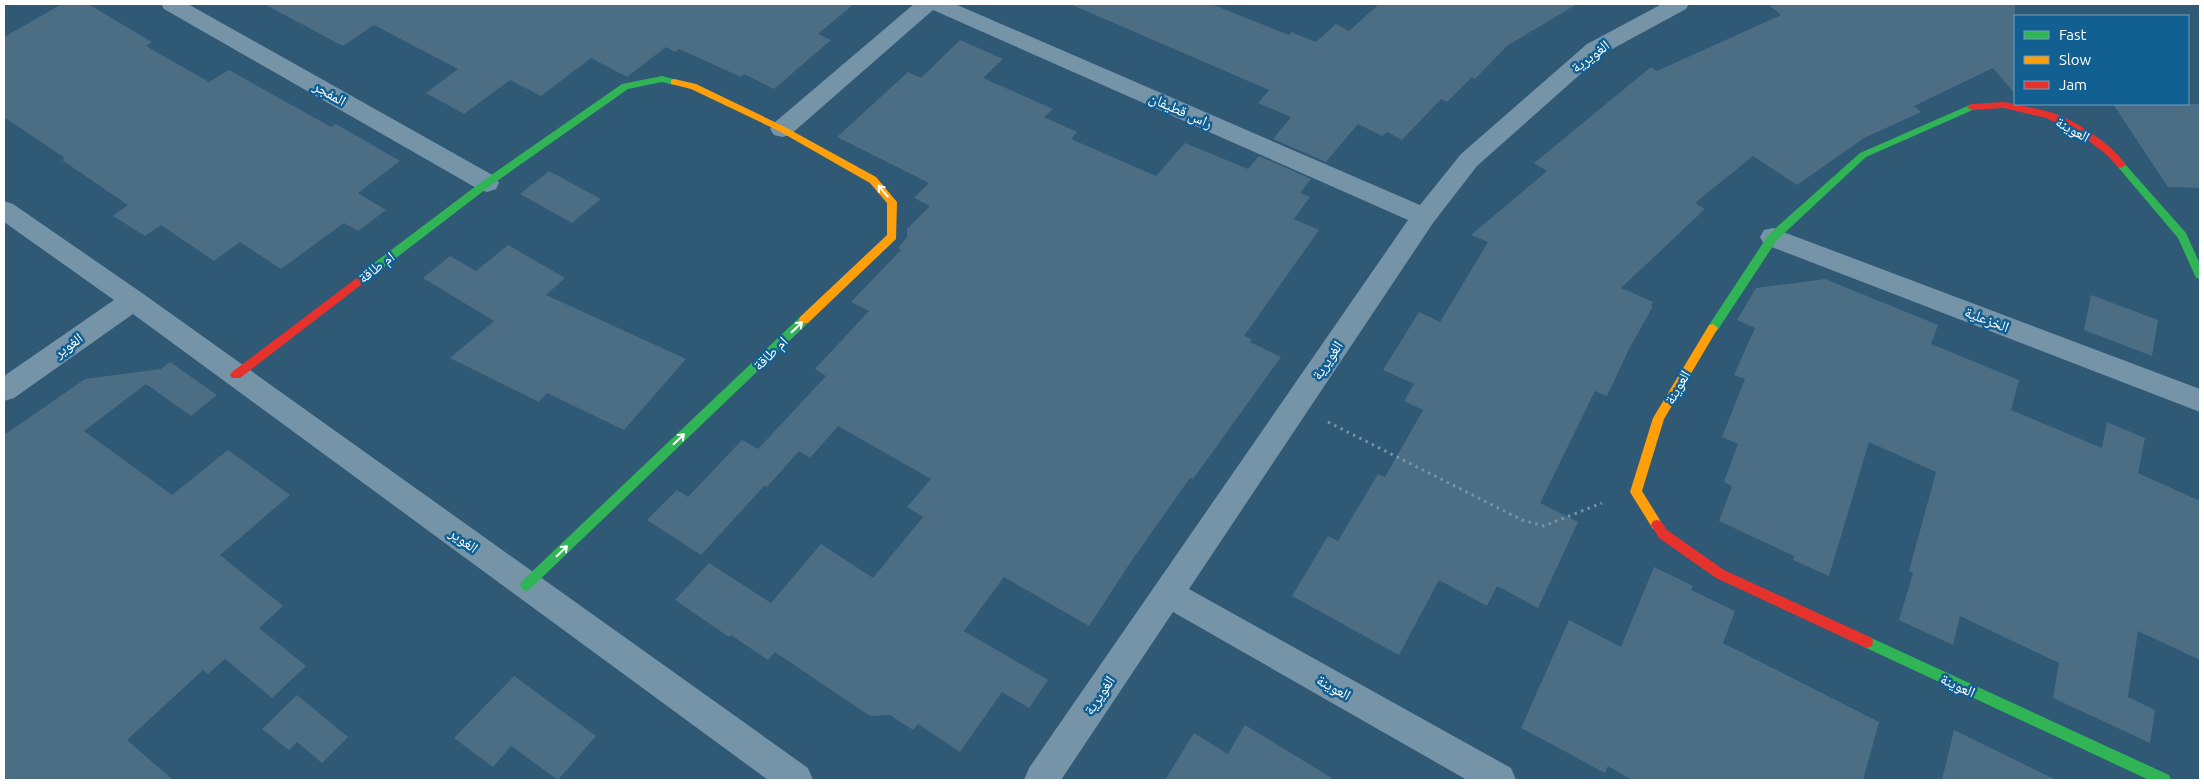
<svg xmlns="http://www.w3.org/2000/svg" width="2204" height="784" font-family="Ubuntu,'Noto Naskh Arabic',sans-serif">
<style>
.building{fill:#4c6e84}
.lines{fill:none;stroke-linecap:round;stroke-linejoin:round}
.path{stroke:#7694a8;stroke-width:3;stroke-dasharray:2.5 4.5;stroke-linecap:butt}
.street{fill:#7694a8;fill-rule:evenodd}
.fast{fill:#30b455;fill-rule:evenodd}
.slow{fill:#ff9f0a;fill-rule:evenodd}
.jam{fill:#e5322d;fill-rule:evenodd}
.oneway{stroke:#fff}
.labels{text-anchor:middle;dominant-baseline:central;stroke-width:5;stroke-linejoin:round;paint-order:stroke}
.street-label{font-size:15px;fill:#fff;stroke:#125f92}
</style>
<rect width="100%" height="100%" fill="#2f5975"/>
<path class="building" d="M62,4H88L152,42L146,46L209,82L229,70L331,127L336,124L400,161L358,193L386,210L358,231L344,223L281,269L240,242L214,261L161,225L145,236L113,216L128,205L62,160L65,158L4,117V37Z
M264,4H854L818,34L831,40L774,89L744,74L741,77L679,49L675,52L666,47L627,77L591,58L541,96L510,80L464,114L426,93L458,69L374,25L343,46Z
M1070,4H1211L1289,35L1291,32L1316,42L1336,24L1349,31L1379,4H1577L1507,46L1475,79L1472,77L1447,102L1441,99L1402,140L1387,132L1382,136L1358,124L1326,162L1273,139L1291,117L1258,103L1269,90Z
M1768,4H2015V94L1993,68L1914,106L1921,112L1864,138L1797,185L1753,156L1695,203L1705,209L1621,288L1653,302L1651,305L1653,306L1629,349L1607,396L1595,391L1540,503L1578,522L1538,608L1497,586L1487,606L1439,580L1399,655L1292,596L1328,536L1338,541L1378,474L1385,477L1423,410L1404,401L1414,384L1383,370L1419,312L1440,322L1488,242L1471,235L1547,171L1534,163L1651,67L1657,71L1781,15Z
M960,40L1003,59L983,78L1053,109L1044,117L1077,132L1071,139L1156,176L1185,143L1248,169L1259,156L1311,179L1300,193L1310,197L1294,219L1319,230L1244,336L1252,339L1250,342L1281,357L1193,479L1190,478L1130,563L1089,626L1004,577L964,631L1048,680L1029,708L1002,692L960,752L918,724L913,730L890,715L870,716L775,652L768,660L731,635L729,637L675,600L709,563L771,603L821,544L873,578L923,517L907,507L931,479L838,426L810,458L799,451L767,487L764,486L701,555L647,520L677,490L688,497L742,440L758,449L826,376L815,369L869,311L851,302L901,250L898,248L907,237V229L930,206L914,198L929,183L837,137L908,72L921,78Z
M2113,104H2200V188L2168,187Z
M549,171L601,199L572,223L520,194Z
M508,245L565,278L546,295L686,359L624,430L547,393L539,402L450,358L494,321L423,278L450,256L476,271Z
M1825,279L1938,325L1931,344L2019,380L2011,410L2102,448L2107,422L2145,438L2138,473L2200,501V660L2138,631L2128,697L2155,710L2150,743L2053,698L2059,663L1960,616L1953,645L1899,620L1913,573L1909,571L1936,472L1869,442L1829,576L1793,560L1794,556L1719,521L1732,486L1724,482L1738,444L1722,437L1745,379L1734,375L1755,328L1737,320L1756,288Z
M2091,295L2158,320L2152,356L2084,330Z
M170,362L217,395L191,416L146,384L84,431L172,495L228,450L290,495L220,555L283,606L259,628L306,666L272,698L225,659L208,674L203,670L127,740L173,780H4V435L85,379L161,369Z
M1654,567L1693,586L1691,590L1735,611L1723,643L1879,722L1863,780H1632L1608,766L1605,773L1521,728L1569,620L1621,647Z
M514,676L596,736L558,780L511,746L493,767L454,738Z
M297,695L348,737L322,763L297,742L289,750L262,729Z
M1245,725L1335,780H1165L1194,733L1228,754Z
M1954,730L2056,780H1942Z"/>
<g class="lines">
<path class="path" d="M1328,422L1522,520L1544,526L1602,503"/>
<path class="street" d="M161,4H188L496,177L499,183L496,189L487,192L478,189L164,9Z
M914,4H955L1420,205L1461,154L1587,44L1662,4H1689L1686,9L1603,54L1477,166L1433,223L1189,589L1511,768L1516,780H1467L1173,612L1061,780H1024L1029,768L1408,220L933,10L790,135L782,137L774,135L770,129L774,123Z
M4,201L13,204L142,293L808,768L813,780H768L133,314L14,398L4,401V376L114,300L4,222Z
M1773,228L2200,389V412L1764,244L1760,237L1764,230Z"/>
<path class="fast" d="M662,76L677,80L679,82L674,85L662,82L628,89L490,186L366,281H358L357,278L358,275L484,180L622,84Z
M1972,104L1977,107L1975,109L1866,157L1777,240L1717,331H1709L1708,328L1709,325L1769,234L1860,153Z
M2121,162L2124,163L2186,233L2200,264V279L2196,278L2178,238L2118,167L2116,165Z
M804,316L809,320L808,323L530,589L526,591L522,589L520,585L522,581L800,317Z
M1867,636L2169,775L2171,780H2149L1862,646L1861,642L1862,638Z"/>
<path class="slow" d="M674,79L696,84L785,127L876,177L897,202L896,239L808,323H800L799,320L800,317L887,235V203L870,183L779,131L691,89L671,84V80Z
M1713,324L1718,328L1664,419L1642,491L1663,525L1661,529L1657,530L1653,529L1630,492L1653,418L1709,325Z"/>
<path class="jam" d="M2004,102C2019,105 2035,108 2050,112C2074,119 2112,144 2126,165L2121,168L2118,167L2108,156L2080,134L2046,118L2004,108L1972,110L1967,107L1972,104Z
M362,274L366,275L367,278L366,281L240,378H232L230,375L232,372Z
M1657,520L1661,521L1667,530L1724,570L1872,638L1873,642L1872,646L1867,648L1862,646L1716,578L1659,538L1651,525L1653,521Z"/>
</g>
<defs><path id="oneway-shaft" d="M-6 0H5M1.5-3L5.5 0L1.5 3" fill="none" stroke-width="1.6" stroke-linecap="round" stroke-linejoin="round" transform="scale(1.25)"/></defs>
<g class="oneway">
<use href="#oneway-shaft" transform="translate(883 191) rotate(-130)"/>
<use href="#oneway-shaft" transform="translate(797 327) rotate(-44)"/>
<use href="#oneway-shaft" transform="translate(679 439) rotate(-44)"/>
<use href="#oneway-shaft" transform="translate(562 551) rotate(-44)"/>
</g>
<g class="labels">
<g class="street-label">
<text transform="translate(1590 56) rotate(-37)">الغويرية</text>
<text transform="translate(330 93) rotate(30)">المفجر</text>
<text transform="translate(1181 110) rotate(24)">راس قطيفان</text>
<text transform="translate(2073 129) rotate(29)">العوينة</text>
<text transform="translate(376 267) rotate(-37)">ام طاقة</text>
<text transform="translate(1987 319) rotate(21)">الخزعلية</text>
<text transform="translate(68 345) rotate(-35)">الغوير</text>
<text transform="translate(770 353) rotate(-44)">ام طاقة</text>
<text transform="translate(1327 360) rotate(-56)">الغويرية</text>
<text transform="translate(1677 387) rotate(-60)">العوينة</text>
<text transform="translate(464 540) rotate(36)">الغوير</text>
<text transform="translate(1958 685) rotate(25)">العوينة</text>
<text transform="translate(1334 687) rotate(29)">العوينة</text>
<text transform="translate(1099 695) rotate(-56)">الغويرية</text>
</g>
</g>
<rect width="2204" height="784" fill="none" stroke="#ffffff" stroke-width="10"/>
<rect x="2014" y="15" width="175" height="90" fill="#125f92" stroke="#719fbe"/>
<rect x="2024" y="31" width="25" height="8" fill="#30b455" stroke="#719fbe"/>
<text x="2059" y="40" font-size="15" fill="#ffffff">Fast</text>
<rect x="2024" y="56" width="25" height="8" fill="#ff9f0a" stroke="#719fbe"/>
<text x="2059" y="65" font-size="15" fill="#ffffff">Slow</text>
<rect x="2024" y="81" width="25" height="8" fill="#e5322d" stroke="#719fbe"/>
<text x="2059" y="90" font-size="15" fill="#ffffff">Jam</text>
</svg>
